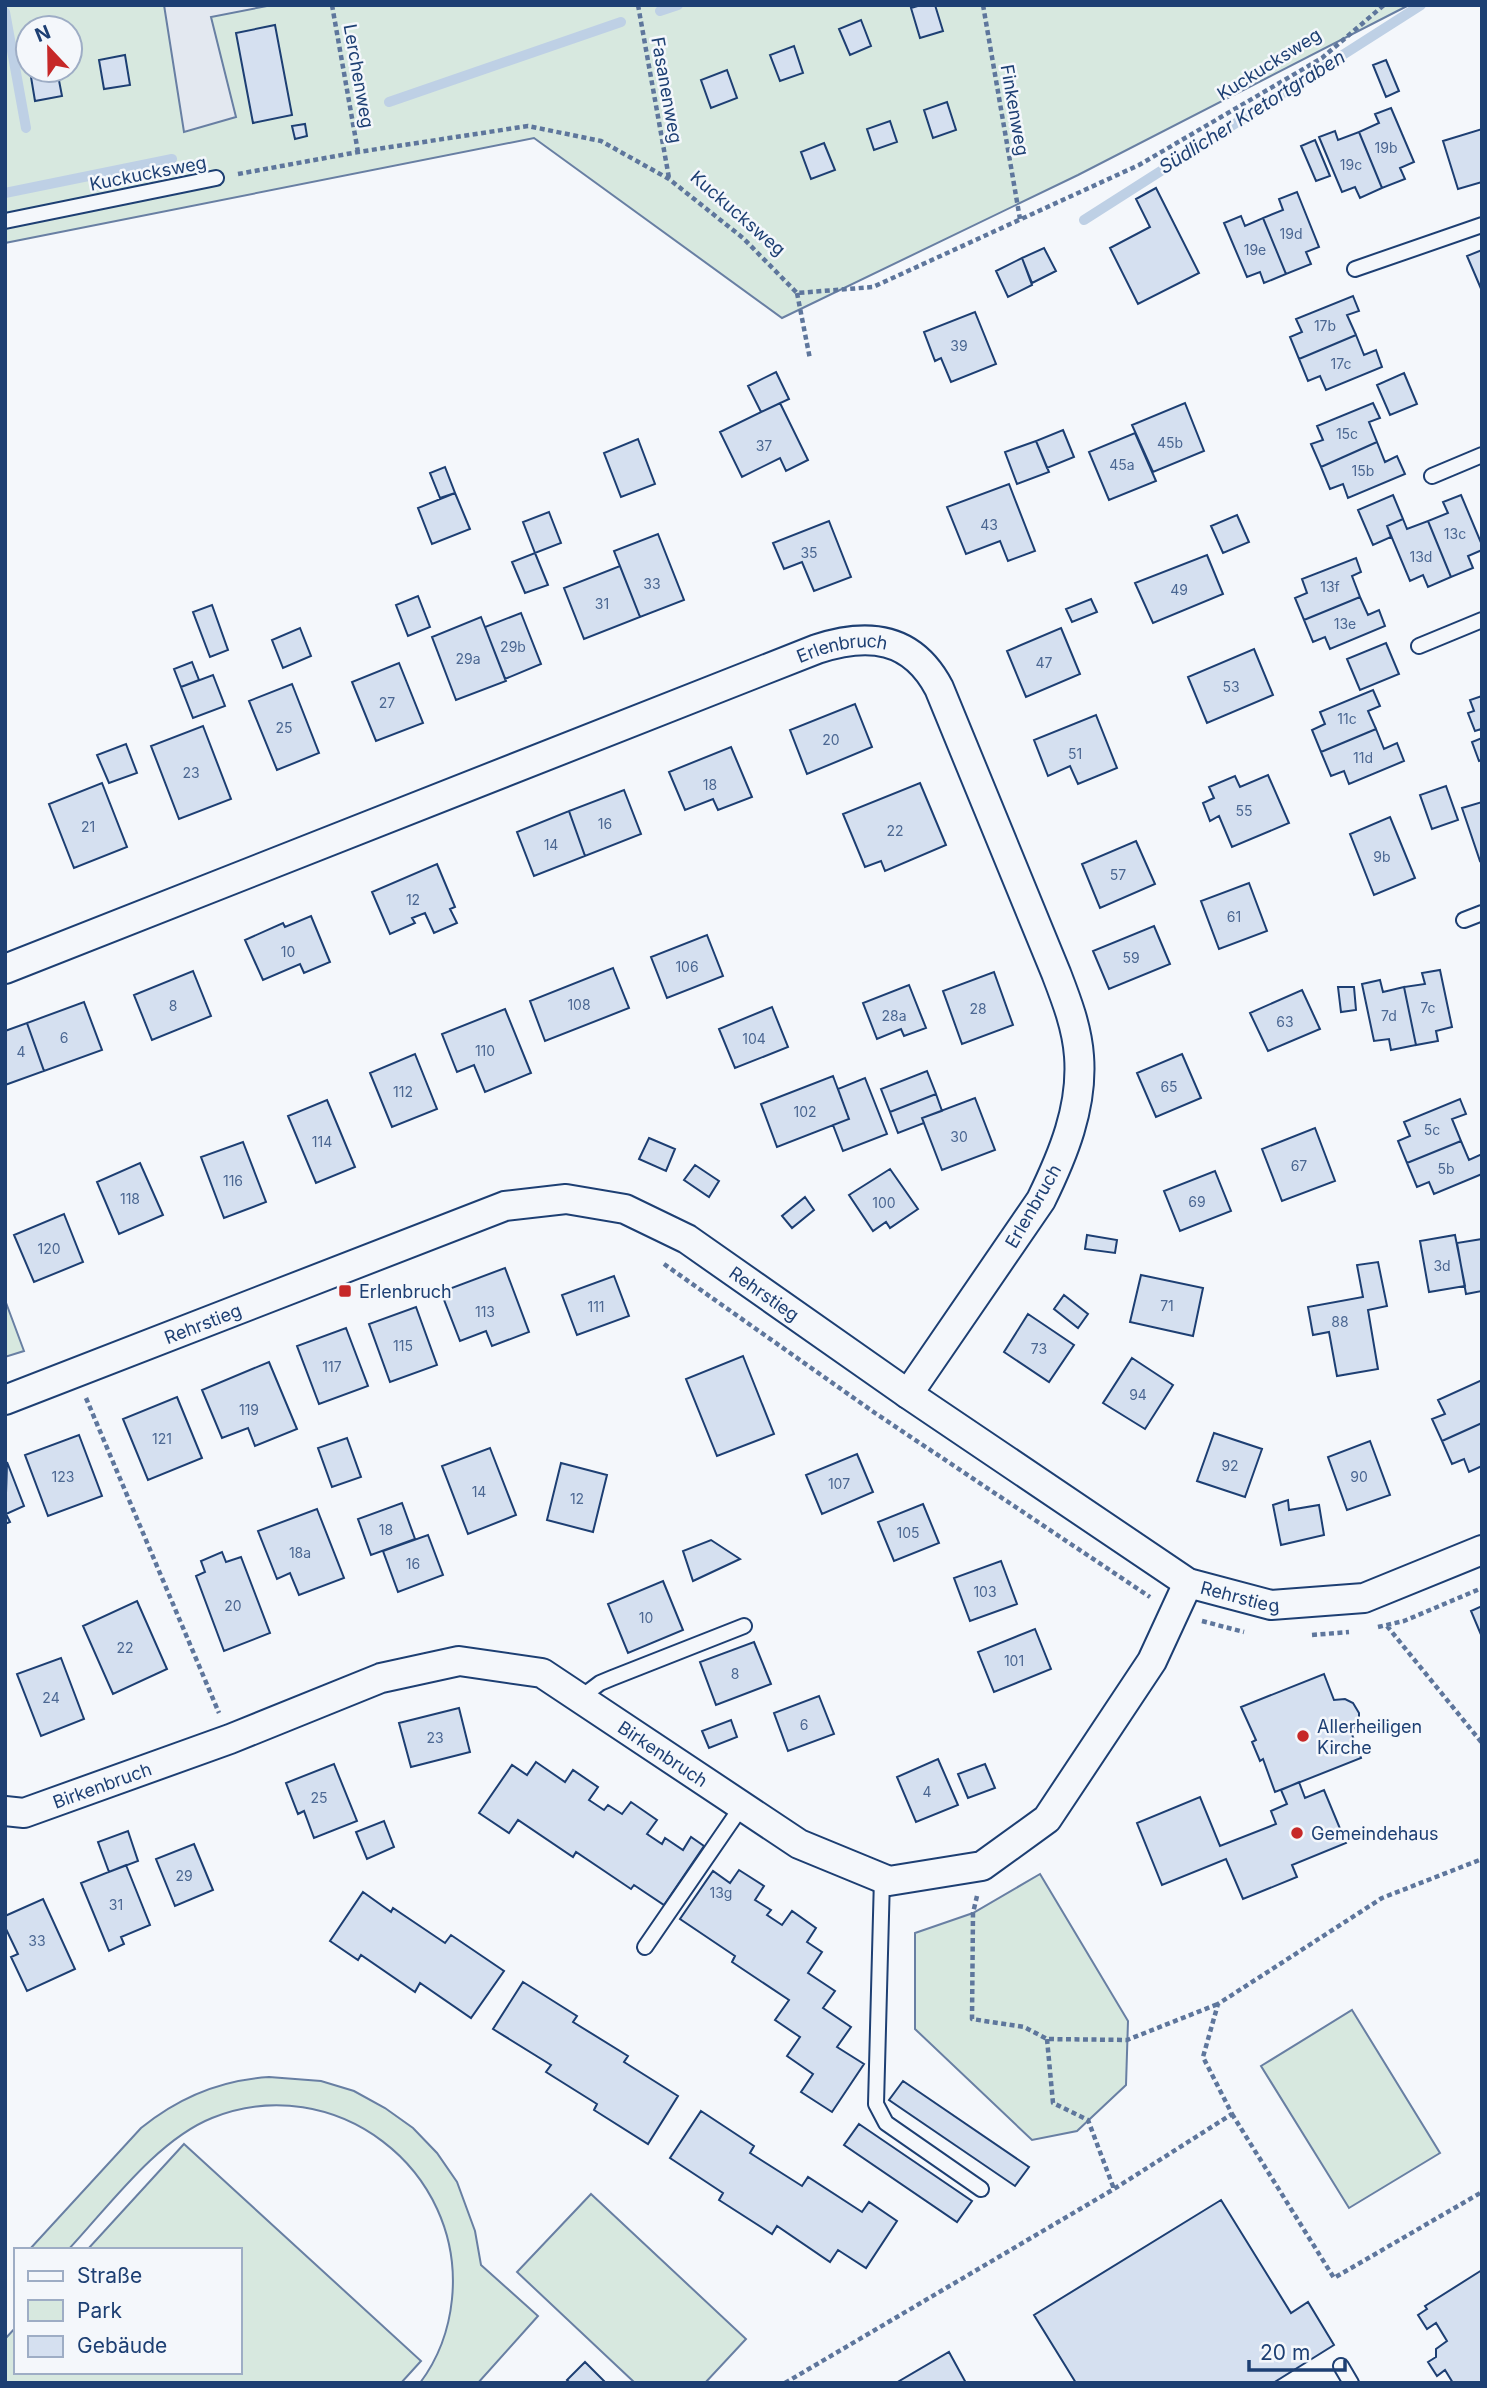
<svg xmlns="http://www.w3.org/2000/svg" width="1487" height="2388" font-family="Inter,sans-serif">
<style>
.green{fill:#d7e8df;stroke:#687fa3;stroke-width:2;fill-rule:evenodd}
.parking{fill:#e3e8f0;stroke:#687fa3;stroke-width:2}
.lines{fill:none;stroke-linecap:round;stroke-linejoin:round}
.stream{stroke:#bed0e5;stroke-width:10}
.building{fill:#d5e0f0;stroke:#1d3f73;stroke-width:2}
.service-casing{stroke:#1d3f73;stroke-width:18}
.minor-casing{stroke:#1d3f73;stroke-width:32}
.path{stroke:#5e769c;stroke-width:4.5;stroke-dasharray:5 3.5;stroke-linecap:butt}
.service{stroke:#f4f7fb;stroke-width:14}
.minor{stroke:#f4f7fb;stroke-width:28}
.poi-dot{fill:#c62828;stroke:#f4f7fb;stroke-width:2.5}
.labels{text-anchor:middle;dominant-baseline:central;stroke-width:5;stroke-linejoin:round;paint-order:stroke}
.number-label{font-size:14px;fill:#4b6792}
.street-label{font-size:18px;fill:#1d3f73;stroke:#f4f7fb}
.poi-label{font-size:18px;fill:#1d3f73;stroke:#f4f7fb;text-anchor:start}
.water-label{font-size:19px;font-style:italic;fill:#1d3f73;stroke:#f4f7fb}
</style>
<rect width="100%" height="100%" fill="#f4f7fb"/>
<path class="green" d="M5,5H1409L1078,175L782,318L534,138L5,243ZM28,28H70V70H28Z
M5,1300L24,1351L5,1357Z
M1040,1874L1128,2021L1126,2085L1077,2131L1032,2140L915,2029V1933L973,1913Z
M1352,2010L1440,2153L1349,2208L1261,2066Z
M269,2077L321,2081L354,2091L385,2108L413,2128L437,2153L457,2182L475,2231L481,2265L538,2316L478,2383H420C438,2359 449,2329 452,2299C465,2169 334,2069 212,2118C157,2140 109,2206 68,2250H29L141,2128C179,2097 220,2080 269,2077Z
M184,2144L421,2361L401,2383H5V2339L16,2327V2372H240V2250H87Z
M591,2194L746,2339L705,2383H635L517,2272Z"/>
<path class="parking" d="M164,5H272L211,17L236,117L184,132Z"/>
<g class="lines">
<path class="stream" d="M660,11L678,5
M5,12L26,128
M389,102L621,22
M5,193L172,159
M1084,220L1421,5"/>
</g>
<path class="building" d="M921,5H935L943,31L920,38L911,8Z
M861,20L871,46L850,55L839,29Z
M275,25L292,115L253,123L236,33Z
M794,46L803,73L780,81L770,55Z
M125,55L130,85L104,89L99,60Z
M1386,60L1399,91L1386,97L1373,65Z
M39,70H57L62,96L35,101L30,71Z
M727,70L737,98L711,108L701,80Z
M947,102L956,130L933,138L924,110Z
M1391,108L1414,162L1400,168L1405,179L1382,188L1359,132L1379,123L1375,114Z
M890,121L897,142L874,150L867,129Z
M305,124L307,136L295,139L292,126Z
M1482,129V182L1458,189L1443,141Z
M1335,131L1338,140L1359,132L1382,188L1360,198L1355,187L1342,192L1319,137Z
M1315,140L1330,176L1316,181L1301,146Z
M824,143L835,170L811,179L801,152Z
M1156,188L1199,273L1138,304L1110,248L1150,227L1136,199Z
M1297,192L1319,247L1306,252L1311,264L1286,274L1263,218L1283,210L1279,199Z
M1241,216L1245,226L1263,218L1286,274L1264,283L1260,272L1247,277L1224,223Z
M1044,248L1056,271L1032,283L1022,258Z
M1482,250V291L1467,256Z
M1022,258L1032,285L1008,297L996,271Z
M1353,296L1359,311L1347,315L1356,335L1299,359L1290,337L1302,332L1296,319Z
M975,312L996,364L951,382L941,358L935,361L924,332Z
M1356,335L1364,355L1376,350L1382,367L1326,390L1320,376L1308,381L1299,359Z
M776,372L789,399L761,412L748,386Z
M1404,373L1417,404L1390,415L1377,385Z
M780,403L808,460L786,471L780,458L742,477L720,432Z
M1185,403L1204,451L1153,472L1132,425Z
M1373,403L1380,418L1369,422L1377,442L1321,467L1311,444L1323,440L1317,426Z
M1063,430L1074,457L1047,468L1036,441Z
M1135,433L1156,481L1109,500L1089,452Z
M638,439L655,484L621,497L604,453Z
M1036,441L1049,472L1017,484L1005,452Z
M1377,442L1385,462L1397,456L1405,474L1348,498L1343,484L1330,489L1321,467Z
M445,467L455,493L440,498L430,473Z
M1009,484L1035,551L1008,561L1000,541L966,554L947,507Z
M455,493L470,529L432,544L418,508Z
M1393,495L1403,519L1387,526L1391,537L1373,545L1358,510Z
M1461,495L1482,545V550L1468,556L1473,568L1451,577L1428,521L1448,513L1443,502Z
M549,512L561,543L535,553L523,522Z
M1237,515L1249,542L1223,553L1211,526Z
M1403,519L1407,529L1428,521L1451,577L1428,587L1423,575L1410,581L1387,526Z
M829,521L851,577L814,591L802,562L784,569L773,543Z
M658,534L684,600L640,617L614,551Z
M535,553L548,585L525,593L512,562Z
M1207,555L1223,594L1153,623L1135,583Z
M1356,558L1361,572L1352,576L1360,597L1304,620L1295,598L1307,593L1302,579Z
M620,566L640,617L584,639L564,588Z
M418,596L430,627L408,636L396,605Z
M1360,597L1368,615L1379,610L1385,626L1330,649L1325,637L1313,642L1304,620Z
M1091,599L1097,612L1072,622L1066,609Z
M212,605L228,650L210,657L193,612Z
M521,613L541,664L505,679L485,627Z
M481,617L506,681L456,700L432,637Z
M300,628L311,656L283,668L272,640Z
M1061,628L1080,674L1026,697L1007,651Z
M1386,643L1399,674L1360,690L1347,659Z
M1254,649L1273,695L1207,723L1188,677Z
M192,662L199,680L181,687L174,669Z
M399,663L423,723L376,741L352,682Z
M213,675L225,706L193,718L181,687Z
M292,684L319,753L277,770L249,701Z
M1373,690L1380,706L1368,711L1376,729L1321,752L1312,730L1325,724L1320,712Z
M1482,696V732L1481,729L1475,731L1468,713L1474,711L1470,700Z
M855,704L872,747L807,774L790,730Z
M1096,715L1117,768L1078,784L1070,766L1048,776L1034,740Z
M203,726L231,799L179,819L151,746Z
M1376,729L1384,749L1397,743L1404,761L1349,784L1344,771L1331,776L1321,752Z
M1482,738V760L1479,761L1472,742Z
M126,744L137,773L109,783L97,755Z
M731,747L752,797L718,810L713,799L685,810L669,772Z
M1268,775L1289,823L1232,847L1219,816L1210,821L1203,803L1214,798L1209,787L1235,776L1240,787Z
M102,783L127,847L74,868L49,804Z
M920,783L946,845L885,871L881,861L865,867L843,814Z
M1446,786L1458,820L1432,829L1420,795Z
M624,790L641,834L585,856L569,811Z
M1482,802V860L1480,861L1462,808Z
M569,811L585,856L534,876L517,832Z
M1390,817L1415,878L1374,895L1350,834Z
M1136,841L1155,884L1100,908L1082,864Z
M437,864L455,907L450,909L457,923L434,933L425,913L412,918L415,923L390,934L372,892Z
M1249,883L1267,931L1219,949L1201,901Z
M311,916L330,962L304,973L300,964L263,980L245,940L283,923L285,927Z
M1154,926L1170,964L1109,989L1093,951Z
M707,935L723,976L667,998L651,957Z
M613,968L629,1008L545,1041L530,1001Z
M1440,970L1452,1027L1436,1031L1438,1041L1416,1045L1404,987L1425,984L1422,973Z
M193,971L211,1016L152,1040L134,995Z
M994,972L1013,1025L962,1044L943,991Z
M1380,980L1383,992L1404,987L1416,1045L1391,1050L1389,1039L1374,1041L1362,984Z
M909,985L926,1028L904,1036L901,1029L877,1039L863,1003Z
M1338,987H1354L1356,1010L1341,1012Z
M1302,990L1320,1029L1268,1051L1250,1013Z
M84,1002L102,1050L44,1071L27,1023Z
M772,1007L788,1047L735,1068L719,1029Z
M505,1009L531,1073L485,1092L474,1065L457,1072L442,1034Z
M27,1023L44,1071L5,1085V1031Z
M415,1054L437,1109L392,1127L370,1073Z
M1182,1054L1201,1098L1156,1117L1137,1073Z
M927,1071L936,1094L890,1112L881,1089Z
M833,1076L849,1119L777,1147L761,1104Z
M865,1078L887,1134L843,1151L833,1125L849,1119L838,1089Z
M936,1094L942,1111L922,1118L924,1123L898,1133L890,1112Z
M975,1098L995,1150L942,1170L922,1118Z
M1460,1099L1466,1114L1452,1119L1461,1141L1407,1163L1398,1141L1410,1136L1404,1122Z
M327,1100L355,1167L316,1183L288,1116Z
M1315,1128L1335,1181L1282,1201L1262,1149Z
M649,1138L675,1149L666,1171L639,1159Z
M1461,1141L1469,1160L1482,1154V1174L1434,1194L1429,1182L1417,1187L1407,1163Z
M243,1142L266,1202L224,1218L201,1157Z
M140,1163L163,1215L119,1234L97,1182Z
M695,1165L719,1181L709,1197L684,1180Z
M890,1169L918,1209L890,1228L886,1222L873,1231L849,1195Z
M1215,1171L1231,1211L1180,1231L1164,1191Z
M805,1197L814,1210L792,1228L782,1216Z
M64,1214L83,1262L34,1282L14,1235Z
M1087,1235L1117,1240L1115,1253L1085,1249Z
M1455,1235L1465,1286L1429,1292L1420,1241Z
M1482,1239V1291L1466,1294L1457,1243Z
M1378,1262L1387,1306L1368,1310L1378,1369L1337,1376L1329,1332L1313,1335L1308,1307L1363,1297L1357,1265Z
M505,1268L529,1332L492,1346L486,1331L460,1341L441,1292Z
M1141,1275L1203,1288L1193,1336L1130,1322Z
M614,1276L629,1316L577,1335L562,1295Z
M1064,1295L1088,1314L1078,1328L1054,1309Z
M416,1307L437,1365L390,1382L369,1324Z
M1028,1314L1074,1345L1049,1382L1004,1352Z
M346,1328L368,1386L319,1404L297,1346Z
M743,1356L774,1434L717,1456L686,1379Z
M1132,1358L1173,1385L1145,1429L1103,1403Z
M269,1362L297,1429L255,1446L248,1428L222,1438L202,1390Z
M1482,1380V1423L1442,1441L1432,1419L1445,1414L1438,1400Z
M177,1397L202,1458L148,1480L123,1419Z
M1482,1423V1466L1469,1472L1464,1459L1452,1464L1442,1441Z
M1214,1433L1262,1449L1245,1497L1197,1481Z
M79,1435L102,1496L48,1516L25,1455Z
M347,1438L361,1477L332,1487L318,1448Z
M1370,1441L1390,1495L1347,1510L1328,1457Z
M490,1448L516,1515L468,1534L442,1466Z
M857,1454L873,1492L822,1514L806,1475Z
M7,1462L24,1506L6,1514L10,1522L5,1524Z
M561,1463L607,1475L593,1532L547,1520Z
M1288,1500L1289,1510L1319,1505L1324,1535L1281,1545L1273,1505Z
M402,1503L415,1539L371,1555L358,1519Z
M923,1504L939,1543L894,1561L878,1522Z
M317,1509L344,1578L299,1595L290,1573L277,1579L258,1531Z
M428,1535L443,1575L398,1592L383,1551Z
M711,1540L740,1559L693,1581L683,1551Z
M222,1552L226,1562L241,1557L270,1633L224,1651L196,1576L205,1572L201,1561Z
M1001,1561L1017,1604L970,1621L954,1578Z
M663,1581L683,1630L628,1653L608,1604Z
M137,1601L167,1669L113,1694L83,1626Z
M1482,1606V1637L1471,1611Z
M1035,1629L1051,1669L994,1692L978,1652Z
M754,1642L771,1684L716,1705L700,1662Z
M61,1658L84,1719L41,1736L17,1674Z
M1324,1674L1334,1700L1345,1699L1353,1703L1359,1713V1722L1351,1732L1361,1758L1275,1792L1263,1759L1260,1761L1252,1742L1256,1740L1241,1707Z
M819,1696L834,1734L788,1751L774,1713Z
M459,1708L470,1752L411,1767L399,1723Z
M731,1720L737,1737L709,1748L702,1731Z
M938,1759L958,1805L916,1822L897,1777Z
M536,1762L565,1782L573,1770L598,1787L589,1800L604,1810L608,1805L622,1814L631,1802L657,1820L647,1834L662,1844L665,1838L683,1850L691,1837L704,1846L664,1905L634,1885L631,1889L576,1852L573,1857L518,1820L509,1833L479,1813L512,1765L527,1775Z
M334,1764L357,1821L314,1838L304,1811L298,1814L286,1783Z
M985,1764L995,1788L968,1798L958,1774Z
M1299,1782L1305,1798L1324,1790L1346,1843L1292,1865L1297,1877L1243,1899L1226,1859L1162,1885L1137,1823L1200,1797L1220,1846L1276,1824L1271,1811L1287,1804L1281,1790Z
M384,1821L394,1847L367,1859L356,1832Z
M128,1831L138,1861L109,1872L98,1842Z
M194,1844L213,1890L175,1906L156,1859Z
M126,1865L150,1925L121,1937L124,1944L109,1951L81,1883Z
M739,1870L764,1886L755,1900L771,1910L767,1915L782,1925L792,1911L816,1928L807,1942L822,1952L808,1973L835,1991L823,2008L851,2027L837,2047L864,2064L832,2112L801,2092L813,2074L787,2056L800,2037L775,2020L789,2000L732,1962L735,1956L680,1919L713,1871L730,1883Z
M363,1892L391,1912L393,1908L445,1943L451,1935L504,1971L471,2018L420,1983L415,1992L361,1955L358,1960L330,1941Z
M43,1899L75,1969L27,1991L11,1957L18,1954L5,1927V1916Z
M523,1982L577,2016L573,2022L628,2056L624,2062L678,2096L648,2144L594,2110L597,2104L546,2072L551,2065L493,2029Z
M903,2081L1029,2167L1015,2186L889,2100Z
M701,2111L754,2146L750,2153L802,2186L808,2177L862,2212L869,2202L897,2221L866,2268L838,2250L830,2262L777,2226L772,2234L719,2200L723,2193L670,2158Z
M859,2124L972,2201L957,2222L844,2145Z
M1221,2200L1291,2313L1308,2302L1334,2345L1273,2383H1076L1034,2315Z
M1482,2270V2383H1453L1445,2370L1437,2376L1428,2362L1436,2357V2349L1447,2341L1436,2323L1427,2329L1418,2315L1427,2309L1425,2306Z
M949,2352L966,2383H896Z
M585,2362L606,2383H570L567,2380Z"/>
<g class="lines">
<g class="service-casing">
<path id="service" d="M5,221L216,178
M1355,269L1482,225
M1432,476L1482,455
M1419,646L1482,620
M1464,920L1482,913
M580,1698L600,1683L612,1678L744,1626
M882,1878L876,2104L886,2123L981,2189
M645,1947L742,1806
M1341,2366L1351,2383"/>
</g>
<g class="minor-casing">
<g id="minor">
<path id="s1" d="M5,969L817,649C869,632 912,637 939,688L1056,973C1066,999 1077,1027 1079,1056C1083,1107 1063,1155 1041,1200L908,1394"/>
<path id="s2" d="M5,1400L505,1206L566,1199L625,1209L687,1239L908,1394L1188,1583L1271,1605L1364,1598L1482,1550"/>
<path id="s3" d="M5,1811L24,1813L230,1739L381,1678L459,1661L542,1673L799,1844L889,1881L982,1866L1047,1819L1152,1661L1188,1583"/>
</g>
</g>
<path class="path" d="M332,5L358,152
M638,5L669,178
M983,5L1020,219
M238,174L358,152L528,126L601,141L669,179L743,238L797,293L873,287L1139,165L1322,58L1384,5
M797,293L810,359
M664,1264L875,1413L1150,1597
M86,1398L219,1713
M1202,1621L1244,1632
M1387,1626L1482,1743
M1378,1627L1404,1621L1482,1588
M1312,1635L1349,1632
M977,1896L973,1913L972,2019L1024,2027L1047,2039L1127,2040L1218,2004
M1047,2039L1053,2103L1088,2120L1114,2189
M1232,2114L1334,2278L1482,2192
M785,2383L1114,2189L1232,2114L1203,2057L1218,2004L1382,1898L1482,1859"/>
<use href="#service" class="service"/>
<use href="#minor" class="minor"/>
</g>
<g class="poi-dot">
<rect x="338" y="1284" width="14" height="14" rx="3.5"/>
<circle cx="1303" cy="1736" r="7"/>
<circle cx="1297" cy="1833" r="7"/>
</g>
<g class="labels">
<g class="number-label">
<text x="1386" y="147">19b</text>
<text x="1351" y="164">19c</text>
<text x="1291" y="233">19d</text>
<text x="1255" y="249">19e</text>
<text x="1325" y="325">17b</text>
<text x="959" y="345">39</text>
<text x="1341" y="363">17c</text>
<text x="1347" y="433">15c</text>
<text x="1170" y="442">45b</text>
<text x="764" y="445">37</text>
<text x="1122" y="464">45a</text>
<text x="1363" y="470">15b</text>
<text x="989" y="524">43</text>
<text x="1455" y="533">13c</text>
<text x="809" y="552">35</text>
<text x="1421" y="556">13d</text>
<text x="652" y="583">33</text>
<text x="1330" y="586">13f</text>
<text x="1179" y="589">49</text>
<text x="602" y="603">31</text>
<text x="1345" y="623">13e</text>
<text x="513" y="646">29b</text>
<text x="468" y="658">29a</text>
<text x="1044" y="662">47</text>
<text x="1231" y="686">53</text>
<text x="387" y="702">27</text>
<text x="1347" y="718">11c</text>
<text x="284" y="727">25</text>
<text x="831" y="739">20</text>
<text x="1075" y="753">51</text>
<text x="1363" y="757">11d</text>
<text x="191" y="772">23</text>
<text x="710" y="784">18</text>
<text x="1244" y="810">55</text>
<text x="605" y="823">16</text>
<text x="88" y="826">21</text>
<text x="895" y="830">22</text>
<text x="551" y="844">14</text>
<text x="1382" y="856">9b</text>
<text x="1118" y="874">57</text>
<text x="413" y="899">12</text>
<text x="1234" y="916">61</text>
<text x="288" y="951">10</text>
<text x="1131" y="957">59</text>
<text x="687" y="966">106</text>
<text x="579" y="1004">108</text>
<text x="173" y="1005">8</text>
<text x="1428" y="1007">7c</text>
<text x="978" y="1008">28</text>
<text x="894" y="1015">28a</text>
<text x="1389" y="1015">7d</text>
<text x="1285" y="1021">63</text>
<text x="64" y="1037">6</text>
<text x="754" y="1038">104</text>
<text x="485" y="1050">110</text>
<text x="21" y="1051">4</text>
<text x="1169" y="1086">65</text>
<text x="403" y="1091">112</text>
<text x="805" y="1111">102</text>
<text x="1432" y="1129">5c</text>
<text x="959" y="1136">30</text>
<text x="322" y="1141">114</text>
<text x="1299" y="1165">67</text>
<text x="1446" y="1168">5b</text>
<text x="233" y="1180">116</text>
<text x="130" y="1198">118</text>
<text x="1197" y="1201">69</text>
<text x="884" y="1202">100</text>
<text x="49" y="1248">120</text>
<text x="1442" y="1265">3d</text>
<text x="1167" y="1305">71</text>
<text x="596" y="1306">111</text>
<text x="485" y="1311">113</text>
<text x="1340" y="1321">88</text>
<text x="403" y="1345">115</text>
<text x="1039" y="1348">73</text>
<text x="332" y="1366">117</text>
<text x="1138" y="1394">94</text>
<text x="249" y="1409">119</text>
<text x="162" y="1438">121</text>
<text x="1230" y="1465">92</text>
<text x="63" y="1476">123</text>
<text x="1359" y="1476">90</text>
<text x="839" y="1483">107</text>
<text x="479" y="1491">14</text>
<text x="577" y="1498">12</text>
<text x="386" y="1529">18</text>
<text x="908" y="1532">105</text>
<text x="300" y="1552">18a</text>
<text x="413" y="1563">16</text>
<text x="985" y="1591">103</text>
<text x="233" y="1605">20</text>
<text x="646" y="1617">10</text>
<text x="125" y="1647">22</text>
<text x="1014" y="1660">101</text>
<text x="735" y="1673">8</text>
<text x="51" y="1697">24</text>
<text x="804" y="1724">6</text>
<text x="435" y="1737">23</text>
<text x="927" y="1791">4</text>
<text x="319" y="1797">25</text>
<text x="184" y="1875">29</text>
<text x="721" y="1892">13g</text>
<text x="116" y="1904">31</text>
<text x="37" y="1940">33</text>
</g>
<g class="street-label">
<text transform="translate(1269 64) rotate(-32)">Kuckucksweg</text>
<text transform="translate(359 76) rotate(80)">Lerchenweg</text>
<text transform="translate(667 90) rotate(80)">Fasanenweg</text>
<text transform="translate(1015 110) rotate(80)">Finkenweg</text>
<text transform="translate(148 173) rotate(-11)">Kuckucksweg</text>
<text transform="translate(738 213) rotate(41)">Kuckucksweg</text>
<text stroke="none"><textPath href="#s1" startOffset="898">Erlenbruch</textPath></text>
<text transform="translate(1033 1206) rotate(-60)">Erlenbruch</text>
<text stroke="none"><textPath href="#s2" startOffset="821">Rehrstieg</textPath></text>
<text stroke="none"><textPath href="#s2" startOffset="212">Rehrstieg</textPath></text>
<text stroke="none"><textPath href="#s2" startOffset="1388">Rehrstieg</textPath></text>
<text stroke="none"><textPath href="#s3" startOffset="710">Birkenbruch</textPath></text>
<text stroke="none"><textPath href="#s3" startOffset="102">Birkenbruch</textPath></text>
</g>
<g class="poi-label">
<text x="359" y="1291">Erlenbruch</text>
<text x="1317" y="1726">Allerheiligen<tspan x="1317" dy="21">Kirche</tspan></text>
<text x="1311" y="1833">Gemeindehaus</text>
</g>
<g class="water-label">
<text transform="translate(1252 112) rotate(-32)">Südlicher Kretortgraben</text>
</g>
</g>
<rect width="1487" height="2388" fill="none" stroke="#1d3f73" stroke-width="14"/>
<rect x="14" y="2248" width="228" height="126" fill="#f4f7fb" stroke="#9eadc5" stroke-width="2"/>
<rect x="28" y="2271" width="35" height="10" fill="#f4f7fb" stroke="#9eadc5" stroke-width="2"/>
<text x="77" y="2283" font-size="21" fill="#1d3f73">Straße</text>
<rect x="28" y="2300" width="35" height="21" fill="#d7e8df" stroke="#9eadc5" stroke-width="2"/>
<text x="77" y="2318" font-size="21" fill="#1d3f73">Park</text>
<rect x="28" y="2336" width="35" height="21" fill="#d5e0f0" stroke="#9eadc5" stroke-width="2"/>
<text x="77" y="2353" font-size="21" fill="#1d3f73">Gebäude</text>
<g transform="translate(49 49) rotate(338)"><circle r="33" fill="#f4f7fb" stroke="#9eadc5" stroke-width="2"/>
<path d="M0-5L12 26L0 18L-12 26Z" fill="#c62828"/>
<text y="-10" font-size="19" font-weight="bold" text-anchor="middle" fill="#1d3f73">N</text>
</g>
<path d="M1249 2360v10h96v-10" fill="none" stroke="#1d3f73" stroke-width="3.5"/>
<text x="1260" y="2360" font-size="21" fill="#1d3f73" stroke="#f4f7fb" stroke-width="5" paint-order="stroke">20 m</text>
</svg>
